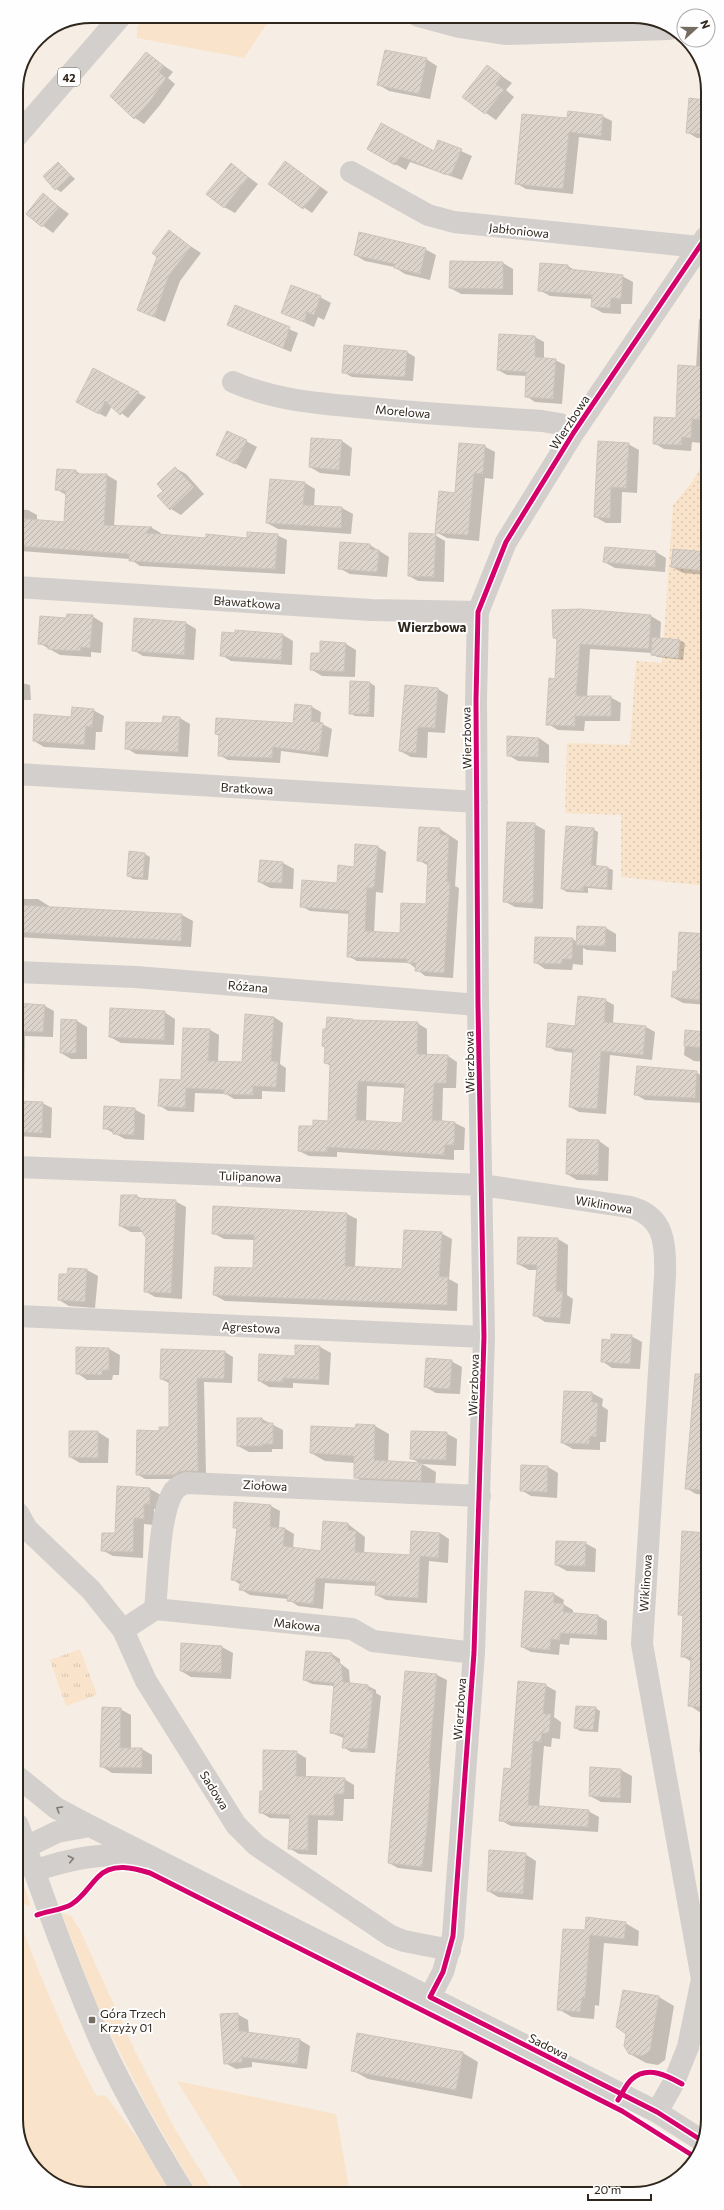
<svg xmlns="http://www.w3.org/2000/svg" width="724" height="2210" font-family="Commissioner,sans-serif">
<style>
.grass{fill:#f9e4cb}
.park{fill:url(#park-tufts)}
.garden{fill:url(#garden-dots)}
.shadow{fill:#0003;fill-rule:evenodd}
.building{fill:url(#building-hatch);stroke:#cdc5bc;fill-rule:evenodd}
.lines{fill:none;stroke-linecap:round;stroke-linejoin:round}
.minor{stroke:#d3cfcc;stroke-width:22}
.major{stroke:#d3cfcc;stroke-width:22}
.cycleway-casing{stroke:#fefefe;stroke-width:8}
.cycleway{stroke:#d6006c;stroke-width:5}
.oneway{stroke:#827b74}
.poi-dot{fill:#756c62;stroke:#fefefe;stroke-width:1.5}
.labels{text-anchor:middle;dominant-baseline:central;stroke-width:4;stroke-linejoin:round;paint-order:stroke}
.shield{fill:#fefefe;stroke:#6e6860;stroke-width:1}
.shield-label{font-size:11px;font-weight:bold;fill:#30271c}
.street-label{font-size:12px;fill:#30271c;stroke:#fefefe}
.poi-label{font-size:12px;fill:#30271c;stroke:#fefefe;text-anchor:start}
.neighbourhood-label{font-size:13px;font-weight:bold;fill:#30271c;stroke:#fefefe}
.rim{fill:none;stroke:#30271c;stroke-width:2}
</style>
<defs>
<pattern id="park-tufts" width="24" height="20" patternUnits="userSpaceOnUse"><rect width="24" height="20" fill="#f9e4cb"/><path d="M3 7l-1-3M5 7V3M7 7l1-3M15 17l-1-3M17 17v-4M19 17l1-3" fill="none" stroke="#d6c4ae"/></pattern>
<pattern id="garden-dots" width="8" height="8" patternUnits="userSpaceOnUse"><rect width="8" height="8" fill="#f9e4cb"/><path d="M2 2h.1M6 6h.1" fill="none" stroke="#d6c4ae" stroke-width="1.8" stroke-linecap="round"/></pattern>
<pattern id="building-hatch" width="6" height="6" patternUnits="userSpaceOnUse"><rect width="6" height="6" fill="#dcd3ca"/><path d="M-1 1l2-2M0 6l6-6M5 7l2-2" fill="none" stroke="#bdb5ad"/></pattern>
</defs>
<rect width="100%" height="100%" fill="#f6ede4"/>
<path class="grass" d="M146,16H272L244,58L137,38V27Z
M18,1869L31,1906L23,1904L18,1891Z
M62,1913L71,1916L80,1930L135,2051L175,2129L214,2193H197L146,2104L99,2011Z
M18,1917C41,1978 65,2037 96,2095L106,2096L139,2140L171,2193L86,2194L43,2176L18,2136Z
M177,2081L336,2114L350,2193H246Z"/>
<path class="park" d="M80,1649L97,1695L66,1706L50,1660Z"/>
<path class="garden" d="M706,460V886L621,877V815L565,813L567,743L630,745L636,661L662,663L673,505L692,482Z"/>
<path class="shadow" d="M146,53L173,72L168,78L175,84L160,105L144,124L135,118L111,96Z
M426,59L437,66L430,99L389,91L379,85Z
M487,66L512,83L506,90L514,97L496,120L463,97Z
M706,101V138H697L687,132Z
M602,116L612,121L611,141L579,137L573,194L526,189L516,183L568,119Z
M439,141L472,156L462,180L410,162L406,170L379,155L434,152Z
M285,162L328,192L312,213L269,184Z
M58,163L75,179L61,192L56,189Z
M231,164L258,184L235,213L224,207Z
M43,194L69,214L53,233L27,214Z
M169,232L201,253L180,281L165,322L138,310Z
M425,249L436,255L430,280L405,274L394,267L365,261L355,255Z
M503,263L513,269V295L461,294L450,288Z
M568,266L576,271L622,276L633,282L632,304H621V314L603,313L592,307L593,299L550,296L539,290Z
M320,297L331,303L324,320L318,317L314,327L282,312Z
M236,306L298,333L291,352L228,325Z
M699,319L706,320V425L702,424L701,443L692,442L691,451L664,449L654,443L677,419L696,368Z
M535,337L544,342V359L555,360L565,365L562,404L535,402L526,396L527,376L507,375L498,370Z
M407,352L415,357L413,381L352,377L343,372Z
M93,370L146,397L128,418L112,406L106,417L84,406Z
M246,441L257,447L246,469L228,460Z
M342,441L352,448L350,476L320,473L310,467Z
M628,444L639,450L637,493L622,492L621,523H606L595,517Z
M484,446L495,452L493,479L485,478L479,541L447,538L436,532Z
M175,468L186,474L204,494L181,515L171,509L164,491Z
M76,471L82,475H107L117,481L114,526L152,528L161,533L159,535L207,539H248L277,535L287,540L285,574L140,566L130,559L20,551L17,549V509L28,510L37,515V521L65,523L66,495L56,489Z
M305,483L315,489L314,507L342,508L353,514L351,534L278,529L267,523Z
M435,535L445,541L444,582L418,581L409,576Z
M370,545L389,557L387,577L350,574L339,568Z
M674,550L706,553V575L683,573L672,567Z
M656,552L666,558L665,572L615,568L604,562Z
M579,610L651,616L661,622L660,639L680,641L685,643L683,660L657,657L652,653L590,649L587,697H610L621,703L620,721H585L584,731L558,730L548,724L556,680L558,640L554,638Z
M92,616L103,623L101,653L91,652V657L60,655L39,643L67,619Z
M186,623L196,629L194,660L143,656L133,650Z
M283,635L293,641L292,665L231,661L221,655Z
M346,644L356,650L355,677L322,676L312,670L321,654Z
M17,682L30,685L31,700H17Z
M351,682L370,683L375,686L374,717L355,716L350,713Z
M438,689L448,695L445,733L428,732L427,758L411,757L400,751Z
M312,707L321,712L320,723L332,729L328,757L281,751L280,763L228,760L219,755L220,736L216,734L294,724Z
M93,710L104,716L102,732H96L95,750L44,747L34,741L72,718Z
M180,718L190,724L188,757L136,754L126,748L163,724Z
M539,738L549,745V763L518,761L508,755Z
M534,824L545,830L543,909L515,907L504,901Z
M420,828L440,829L458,841L455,886L459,888L453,978L425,976L409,963L357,961L348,956L350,914L310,911L301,906L338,884L378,847L386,852L383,893L376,892L374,933L401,934L427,906L429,866L418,860Z
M593,829L598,832L596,867L608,868L613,870L612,890L588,888V893L567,892L562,889Z
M145,854L150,857L148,880L133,879L128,876Z
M261,861L283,863L294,869L293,889L270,888L259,882Z
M17,894L25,899H38L49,906V908L182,915L193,921L191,947L17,937Z
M606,928L616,934V952L587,950L583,948V965L573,964L572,970L545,969L535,962L573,939L577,942Z
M680,933L707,935V1005L683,1003L672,997L678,973Z
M605,1000L614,1005L613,1024L646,1027L655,1032L652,1060L610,1055L606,1114L579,1112L570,1107L574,1053L556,1051L547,1046L576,1027Z
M17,1004L45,1006L54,1011L53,1037L25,1036L24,1102L42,1103L52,1108L51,1138L17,1136Z
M164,1012L175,1019L174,1045L121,1043L110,1037Z
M246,1015L274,1017L283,1023L280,1064L286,1068L285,1092L262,1091V1099H234L226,1094L195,1093L194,1112L168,1111L159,1105L182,1082L210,1030L219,1035L218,1062L243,1063Z
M328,1018L356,1021L417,1023L427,1029V1055L448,1056L457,1062L456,1088H443L442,1122L455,1123L465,1128L464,1150H454V1160L337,1152V1157L309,1156L299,1151L314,1127L329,1122L331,1066L325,1063L326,1048L323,1046L327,1030ZM367,1086L406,1088L403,1124L366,1121Z
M77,1021L87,1027V1059H71L61,1053Z
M686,1031L707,1033V1062L694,1061L684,1055Z
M696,1072L705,1078L704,1103L645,1100L635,1094Z
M134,1109L145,1115L144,1140L125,1139L104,1128Z
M599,1141L609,1148L608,1181L577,1180L567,1174Z
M137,1196L142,1199L175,1201L186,1207L182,1299L155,1297L145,1291L147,1238L143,1232H131L120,1226Z
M214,1207L347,1214L357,1219L355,1267L403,1270L441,1233L452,1239L449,1279L458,1284L457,1311L225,1301L214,1295L254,1269L255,1240L224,1239L213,1233Z
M558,1239L568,1245L567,1295L573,1299L570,1324L545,1322L534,1315L538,1270H529L518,1264Z
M69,1269L87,1270L98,1276L95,1308L69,1306L59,1300Z
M631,1336L642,1342L640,1369L612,1368L602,1361L612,1341Z
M296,1346L320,1347L331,1353L329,1385L293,1383V1388L269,1387L259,1381L296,1357Z
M109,1349L120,1355L119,1375H113L112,1380H87L77,1373Z
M162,1350L225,1352L233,1357L232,1383L204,1382L206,1475L181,1479H145L137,1474L160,1432L170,1428L169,1383L161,1379Z
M451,1361L462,1367L460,1394L436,1393L425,1387Z
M695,1380L707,1381V1495L696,1494L686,1488Z
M592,1393L603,1399L602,1406L608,1410L606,1442H600V1450L573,1449L562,1443Z
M262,1419L283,1430V1449H272V1452H249L238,1446Z
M375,1426L389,1434L388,1462L421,1464L411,1458L446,1433L457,1439L456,1466L422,1464L436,1472L435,1489L369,1486L355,1477V1463L325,1461L311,1453L356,1429Z
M70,1432H98L109,1439L108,1463H80L70,1457Z
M548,1467L558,1473L557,1498L531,1496L521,1490Z
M118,1487L150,1489L161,1495L160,1510L154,1509V1525L144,1524L143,1558L113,1556L102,1550L116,1534Z
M271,1506L280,1511L279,1528H284L294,1534L293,1549L322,1553L348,1524L365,1537L364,1554L410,1556L440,1533L449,1539L448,1563L429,1561L427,1603L386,1600L376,1595L377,1586L325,1583L323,1609L298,1606L288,1599L250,1595L240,1589L241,1585L232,1579L238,1530L234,1527Z
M683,1532L707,1534L708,1794L705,1792L707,1757L699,1752L701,1713L689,1705L692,1662L682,1656L684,1617L679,1614Z
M585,1543L596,1549L595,1572L567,1571L556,1565Z
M526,1592L554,1594L564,1600L563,1604L573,1610V1614L598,1616L607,1621V1640L570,1638L569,1645L560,1644L559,1655L531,1652L522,1647Z
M182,1644L222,1647L233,1653L231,1679L191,1677L181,1671Z
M332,1654L340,1659V1663L349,1670L350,1684L368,1686L376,1690V1693L381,1696L375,1753L351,1752L343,1747L344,1738L331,1733L334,1686L312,1684L304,1680Z
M406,1672L437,1675L447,1680L432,1872L398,1868L389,1863Z
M545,1685L556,1691L554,1717L561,1722L560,1739L552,1738L551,1747L544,1746L539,1807L588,1811L599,1817L598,1832L511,1826L500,1820L512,1770Z
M595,1708L600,1711L598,1732L580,1731L575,1728Z
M120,1709L131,1715V1749H142L152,1755V1774L112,1773L101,1766Z
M296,1752L306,1758V1778L344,1779L354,1785V1799H344L343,1821L318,1820L317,1855L299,1854L289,1848L291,1819L270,1818L260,1812L264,1792Z
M591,1768L621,1770L632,1776L631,1803L601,1802L590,1796Z
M525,1854L536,1861L533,1900L498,1897L488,1891Z
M625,1923L639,1931L638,1946L604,1943L599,2006L595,2005L594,2019L572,2017L558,2009L586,1931Z
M659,1997L674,2006L665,2060L658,2065L646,2063L630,2054Z
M237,2014L248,2020L249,2034L300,2040L310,2046L307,2069L252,2062V2067L236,2069L225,2063Z
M463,2053L478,2062L472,2099L368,2079L352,2070Z"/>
<path class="building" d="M385,50L427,58L419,94L377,85Z
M146,52L164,66L159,72L166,78L151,100L134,119L110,96Z
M487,65L502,76L496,84L504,90L485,114L462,97Z
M689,98L706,100V134L686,133Z
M568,111L603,115L601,136L569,132L563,189L515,184L522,114L567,118Z
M381,123L434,151L438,140L462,149L451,175L444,174L400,156L395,165L367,149Z
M285,161L320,187L303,209L268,184Z
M58,162L71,176L55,190L43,176Z
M231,163L248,177L224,208L206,194Z
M43,193L59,207L42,227L26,214Z
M169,230L191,247L169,275L154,317L137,310L157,257L152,253Z
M359,232L426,248L420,274L394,268L395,264L354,255Z
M450,261L503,262V289L449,288Z
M540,263L568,265V269L623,275L621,299L611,298L610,308L591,307L592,295L538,291Z
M291,285L321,296L314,315L307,312L304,322L281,313Z
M235,305L290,327L283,348L227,325Z
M499,334L535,336V357L556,359L553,399L525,397L526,372L497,370Z
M344,345L407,351L405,377L342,373Z
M678,365L706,367V420L692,419L691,438L682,437L681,445L653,444L654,417L676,418Z
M93,368L139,392L120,415L105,401L99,414L76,402Z
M227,431L247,440L235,464L216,455Z
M311,438L342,440L339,470L309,467Z
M598,441L629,443L626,488L611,487L610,518L594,517Z
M459,443L485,445L483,474L474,473L468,535L435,533L439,491L455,493Z
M175,467L194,487L170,510L157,496L163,491L157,484Z
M57,469L76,470V474H107L104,525L152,527L145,533L206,538V534L247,538V532L278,534L275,569L129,561V554L17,546V518L64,522L66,491L55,490Z
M270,479L305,482L303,505L342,507L341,528L266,523Z
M409,533L436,534L434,577L408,576Z
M340,542L370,544V549L379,550L377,572L338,569Z
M605,547L656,551L655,567L603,562Z
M673,549L706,552V571L671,567Z
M580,609L651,615L649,649L580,644L576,696H611V716H575V726L546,725L549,678L555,679L557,638H553L552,610Z
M67,614L93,615L90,648L81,647L80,651L59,650L48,649V645L38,644L40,616L66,618Z
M134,618L186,622L184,655L132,651Z
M235,630L283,634L281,660L220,656L222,632L235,633Z
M652,637L680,640L678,658L651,655Z
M320,641L346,643L344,672L310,670L311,653H320Z
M350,681L370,682L369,714H349Z
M405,685L438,688L435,728L418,727L416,753L399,751Z
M295,704L312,706L311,721L323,723L319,753L273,747L272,758L218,756L219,735L215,734L216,718L293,723Z
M72,707L94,709L92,727L86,726L84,745L33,741L34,714L71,717Z
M163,716L180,717L178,752L125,749L126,722L162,723Z
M507,736L539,738L538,757L507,756Z
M507,822L535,823L533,903L503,902Z
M566,826L594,828L591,865L608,867L607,888L583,886V891L561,889Z
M419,827L440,828V835H449L447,882H450L444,973L415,971L416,963H407V959L347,957L349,911L300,907L302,880L337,883L338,865L354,867L355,844L378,846L374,888H367L365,931L400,933L401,903L426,904L428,862L417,861Z
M129,851L145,853L143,878L127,876Z
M260,860L283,862L282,883L258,882Z
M17,905L182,914L181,941L17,932Z
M577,926L606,927L605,946L576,945Z
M679,932L706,934L699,1000L671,997L673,971L677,972Z
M535,937L573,938L572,959H562V964L534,963Z
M578,996L606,999L604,1022L646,1026L643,1055L601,1051L597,1109L569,1107L573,1049L546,1047L548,1023L575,1026Z
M17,1003L45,1005L43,1032L17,1031Z
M110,1008L165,1011L164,1040L109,1037Z
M245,1014L274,1017L271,1061L278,1062L276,1087L253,1086V1095L224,1094V1090L186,1088L185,1108L158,1106L160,1079L181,1080L183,1028L210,1029L208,1061L242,1062Z
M327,1017L353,1019V1020L418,1022L417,1054L448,1055L446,1083H434L432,1120L455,1122L454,1145H445L444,1155L327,1147V1152L298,1151L299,1126H313V1120L328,1121L330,1064L324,1063L325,1047L322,1046L323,1029H326ZM358,1081L405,1084L402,1123L356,1120Z
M61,1019L77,1020L76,1053H60Z
M685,1030L707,1032V1048L684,1046Z
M637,1066L697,1071L695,1098L634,1095Z
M17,1101L43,1102L42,1133L17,1132Z
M104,1106L135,1108L134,1135L113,1134V1129H103Z
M567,1139L599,1140L598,1175L566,1174Z
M121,1195H137V1198L176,1200L171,1293L144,1292L146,1238L139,1227L119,1226Z
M213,1206L347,1213L345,1266L402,1269L404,1230L442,1232L439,1277H448L447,1305L213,1295L215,1267L253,1268L254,1235L212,1234Z
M518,1237L558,1238L556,1291L563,1292L560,1318L533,1316L537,1265L517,1264Z
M68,1268L87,1269L85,1302L58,1300L59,1274H67Z
M611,1334L632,1335L630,1364L601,1362L602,1339L611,1340Z
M295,1345L320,1346L319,1380L283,1378V1382L258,1381L259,1354L295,1356Z
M76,1347L109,1348V1370H102V1375L76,1374Z
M161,1349L225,1351L224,1379L197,1378L198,1471H182L173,1475H136L137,1430L159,1431V1427H169V1380L160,1379Z
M426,1358L452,1360L450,1389L424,1387Z
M695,1374H707V1490L685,1489Z
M564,1391L592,1392V1402L598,1403L596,1437L590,1436L589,1444L561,1443Z
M237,1418H262V1423H273V1444H262V1446H237Z
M356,1424L375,1425L374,1460L422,1463L421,1481L354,1478V1456L310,1453L311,1426L355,1428Z
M69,1431H98V1458L69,1457Z
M411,1431L447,1432L446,1460L410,1459Z
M521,1465L548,1466L547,1492L520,1491Z
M117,1486L150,1488V1504H144V1519L134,1518L133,1552L101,1551L102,1533H115Z
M234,1502L271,1505L270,1527L285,1528L283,1546L321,1551L323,1521L348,1523V1530L356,1531L355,1552L410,1555L411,1531L440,1533L438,1558L420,1556L418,1598L375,1595L376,1582L316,1578L313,1604L287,1601L288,1595L239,1590L241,1581L231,1580L237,1528H233Z
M682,1531L707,1533L705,1630L707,1631L708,1708L688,1706L691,1657H681L683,1615H678Z
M556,1541L586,1542L585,1566L555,1565Z
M525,1591L554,1593V1603L564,1604L563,1612L598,1615L597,1635L560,1633V1640L551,1639L550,1650L521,1647Z
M181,1643L222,1646L221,1673L180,1671Z
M306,1651L332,1653V1657L341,1664L343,1682L368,1685V1690L373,1691L367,1749L342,1748L344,1734L330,1733L334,1683L303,1680Z
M405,1671L437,1674L429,1762L431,1776L427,1829L422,1867L388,1863Z
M518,1681L546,1684L543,1714H551L549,1733H542L541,1742L533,1741L528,1805L589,1810L588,1827L499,1821L504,1768L511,1769Z
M576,1706L596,1707L593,1730L574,1728Z
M102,1707L121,1708L120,1748H142V1768L100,1767Z
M263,1750L297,1751L296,1776L345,1778L344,1794H334V1816L308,1815V1850L288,1849L290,1815L259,1813L260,1791H263Z
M590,1767L621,1769L620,1798L589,1796Z
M489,1850L526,1853L523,1894L487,1891Z
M586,1917L626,1922L624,1939L590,1935L585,1998H582L580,2012L557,2010L563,1929L585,1930Z
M623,1990L659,1996L650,2051L642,2056L629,2054L624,2046L626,2034L616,2027Z
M238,2013L239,2031L300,2039L297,2064L242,2057V2062L224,2064L220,2014Z
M357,2033L463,2052L456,2090L351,2071Z"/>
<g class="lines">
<path class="minor" d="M418,16L459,27L505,34L669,29
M351,172L428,215L454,222L699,247
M233,382C276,401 323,404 369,408C427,414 485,417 542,421L560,424L574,432
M17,587L371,610L478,612
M17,774L477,802
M17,972L136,977L478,1005
M17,1167L482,1185L630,1207C665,1216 666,1245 665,1276L642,1644L702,1979L688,2047L674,2082L657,2112
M18,1316L484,1337
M18,1513L27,1529L91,1590L123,1630L146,1681L236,1825L256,1845L391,1936L404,1941L450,1950
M155,1609C158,1580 159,1518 172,1494C175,1488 180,1485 186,1483L480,1496
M123,1630L155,1609L352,1629L373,1641L474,1653
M18,1777L56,1808L90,1826L657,2112L701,2140
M26,1847L57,1832L90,1826
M34,1871C72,1858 103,1852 143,1857
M430,1997L443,1972L453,1936L474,1653L484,1337L478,1005L476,700L478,612L506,542L574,432L706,237"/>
<path class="major" d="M16,137L121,16
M18,1825C43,1897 69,1969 100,2040C124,2093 154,2144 184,2193"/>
<g class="cycleway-casing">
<path id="cycleway" d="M37,1915C47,1911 63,1910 72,1904C83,1897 89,1886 98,1877C112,1862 134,1868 150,1873L622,2111L695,2157
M618,2100C622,2094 626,2084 632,2079C648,2065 668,2076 682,2084
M701,2140L657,2112L430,1997L443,1972L453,1936L474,1653L484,1337L478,1005L476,700L478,612L506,542L574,432L706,237"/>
</g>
<use href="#cycleway" class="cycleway"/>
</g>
<defs><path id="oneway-chevron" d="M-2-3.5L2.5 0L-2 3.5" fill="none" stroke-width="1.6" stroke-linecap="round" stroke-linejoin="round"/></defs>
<g class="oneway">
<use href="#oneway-chevron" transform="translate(59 1809) rotate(-149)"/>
<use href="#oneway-chevron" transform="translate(71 1859) rotate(-11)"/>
</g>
<rect class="poi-dot" x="88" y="2016" width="8" height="8" rx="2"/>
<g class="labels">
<rect class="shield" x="58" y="68" width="22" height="18" rx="3"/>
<g class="shield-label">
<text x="69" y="77">42</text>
</g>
<g class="street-label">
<text transform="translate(519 230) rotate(6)">Jabłoniowa</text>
<text transform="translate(403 411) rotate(5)">Morelowa</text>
<text transform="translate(569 422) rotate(-57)">Wierzbowa</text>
<text transform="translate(247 602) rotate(4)">Bławatkowa</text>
<text transform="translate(466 738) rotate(-91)">Wierzbowa</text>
<text transform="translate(247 788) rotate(3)">Bratkowa</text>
<text transform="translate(248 986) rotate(5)">Różana</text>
<text transform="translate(469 1062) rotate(-91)">Wierzbowa</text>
<text transform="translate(250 1176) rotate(2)">Tulipanowa</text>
<text transform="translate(604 1204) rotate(10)">Wiklinowa</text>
<text transform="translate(251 1327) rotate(3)">Agrestowa</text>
<text transform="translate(473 1385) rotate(-88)">Wierzbowa</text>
<text transform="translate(265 1485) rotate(3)">Ziołowa</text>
<text transform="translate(645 1583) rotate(-86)">Wiklinowa</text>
<text transform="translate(297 1624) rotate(6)">Makowa</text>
<text transform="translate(459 1709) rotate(-86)">Wierzbowa</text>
<text transform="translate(215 1790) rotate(58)">Sadowa</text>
<text transform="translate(549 2046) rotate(27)">Sadowa</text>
</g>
<g class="poi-label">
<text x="100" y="2013">Góra Trzech<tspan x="100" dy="14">Krzyży 01</tspan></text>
</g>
<g class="neighbourhood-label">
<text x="432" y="627">Wierzbowa</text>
</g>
</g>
<path d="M0 0H724V2210H0ZM91 23H633A68 68 0 0 1 701 91V2119A68 68 0 0 1 633 2187H91A68 68 0 0 1 23 2119V91A68 68 0 0 1 91 23Z" fill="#fefefe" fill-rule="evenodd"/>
<path class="rim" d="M91 23H633A68 68 0 0 1 701 91V2119A68 68 0 0 1 633 2187H91A68 68 0 0 1 23 2119V91A68 68 0 0 1 91 23Z"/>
<g transform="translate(696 28) rotate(69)"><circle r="19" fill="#fefefe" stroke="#aca8a4"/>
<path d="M0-3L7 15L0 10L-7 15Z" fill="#756c62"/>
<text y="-6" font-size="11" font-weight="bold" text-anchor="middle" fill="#30271c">N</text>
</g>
<path d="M588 2194v6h63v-6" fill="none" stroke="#30271c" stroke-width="2"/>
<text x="594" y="2194" font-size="12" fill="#30271c" stroke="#fefefe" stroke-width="3" paint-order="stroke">20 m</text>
</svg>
